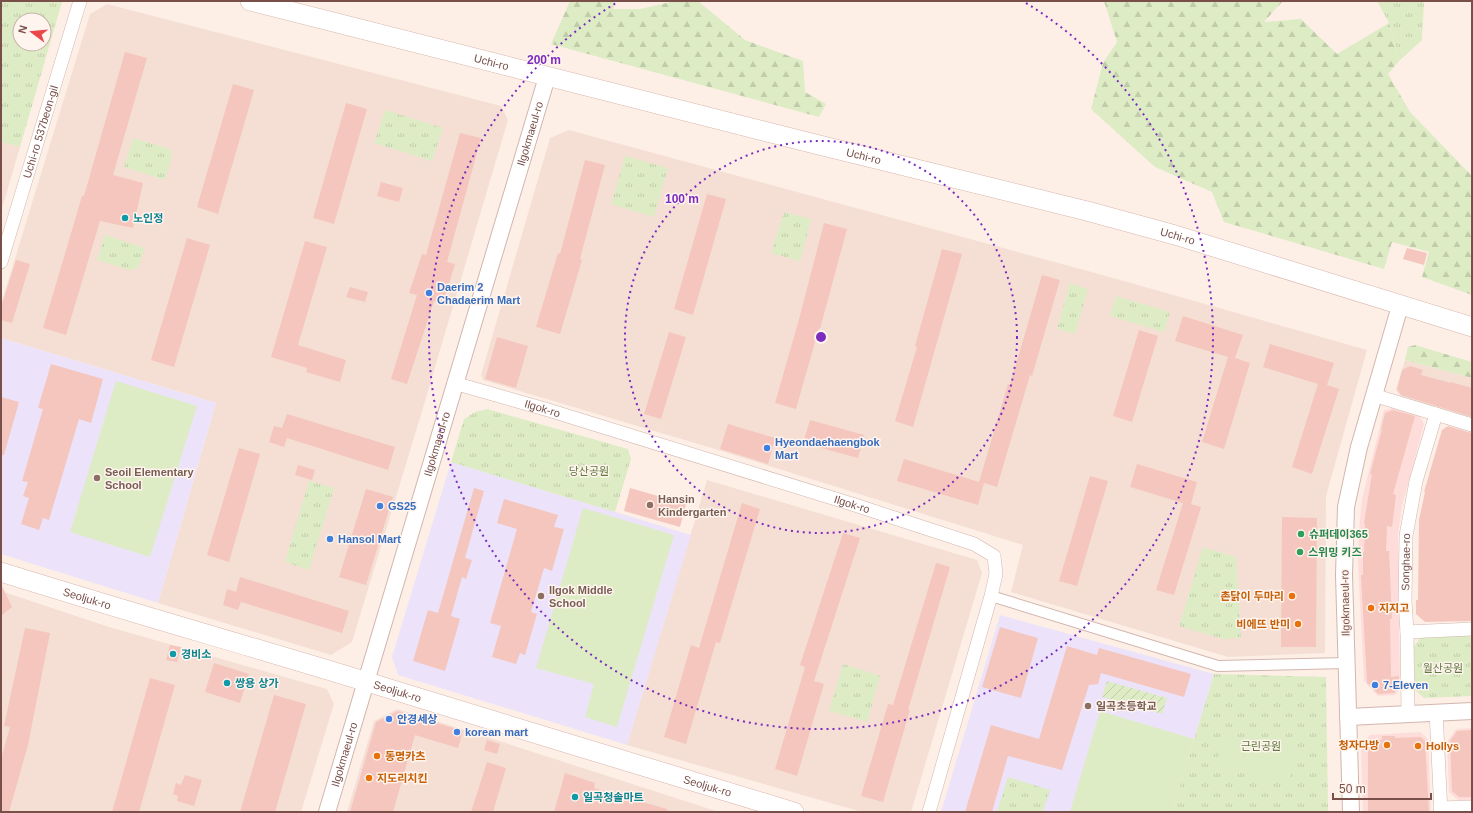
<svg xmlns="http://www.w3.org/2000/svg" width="1473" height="813" font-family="Arial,'Noto Sans KR',sans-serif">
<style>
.residential{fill:#f5dfd4}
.commercial{fill:#fedcda}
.education{fill:#ece3fa}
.grass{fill:url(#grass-tufts);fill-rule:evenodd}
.forest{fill:url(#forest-firs)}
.garden{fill:url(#garden-furrows)}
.pitch{fill:#ddecc4}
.building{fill:#f4c6bd}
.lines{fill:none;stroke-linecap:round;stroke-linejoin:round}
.pedestrian-casing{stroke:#d2b6ae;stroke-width:12}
.minor-casing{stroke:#d2b6ae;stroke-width:14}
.tertiary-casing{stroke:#d2b6ae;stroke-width:18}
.secondary-casing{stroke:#d8b6ae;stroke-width:20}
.pedestrian{stroke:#fff;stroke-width:10}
.minor{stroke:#fff;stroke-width:13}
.tertiary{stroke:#fff;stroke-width:16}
.secondary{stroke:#fff;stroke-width:19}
.ring{fill:none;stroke:#7b2cbf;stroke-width:2;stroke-dasharray:2 4}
.culture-dot{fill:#0f9aa8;stroke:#fff4ee;stroke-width:1.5}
.shop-dot{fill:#3f7fe0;stroke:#fff4ee;stroke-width:1.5}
.education-dot{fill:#8d6e63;stroke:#fff4ee;stroke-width:1.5}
.leisure-dot{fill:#2e9e5b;stroke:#fff4ee;stroke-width:1.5}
.food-dot{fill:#e8710a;stroke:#fff4ee;stroke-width:1.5}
.labels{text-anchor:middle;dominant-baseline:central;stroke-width:3;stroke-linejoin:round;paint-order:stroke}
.street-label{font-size:11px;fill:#784f49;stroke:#fff4ee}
.culture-label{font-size:11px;font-weight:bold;fill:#0d838f;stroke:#fff4ee;text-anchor:start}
.shop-label{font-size:11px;font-weight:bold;fill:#366cbe;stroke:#fff4ee;text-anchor:start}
.park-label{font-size:11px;fill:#5d793e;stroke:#fff4ee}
.education-label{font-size:11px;font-weight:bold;fill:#785e54;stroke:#fff4ee;text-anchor:start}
.leisure-label{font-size:11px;font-weight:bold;fill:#27864d;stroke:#fff4ee;text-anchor:start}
.food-label{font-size:11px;font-weight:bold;fill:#c56008;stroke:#fff4ee;text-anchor:start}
.centre{fill:#7b2cbf;stroke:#fff4ee;stroke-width:2}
.ring-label{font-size:12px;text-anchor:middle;font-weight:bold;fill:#7b2cbf;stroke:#fff4ee;stroke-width:3;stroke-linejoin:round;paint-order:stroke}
</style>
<defs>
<pattern id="grass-tufts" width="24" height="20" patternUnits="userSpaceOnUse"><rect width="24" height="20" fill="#ddecc4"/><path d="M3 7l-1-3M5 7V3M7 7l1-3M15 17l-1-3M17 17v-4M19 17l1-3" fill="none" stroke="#c1ccaa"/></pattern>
<pattern id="forest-firs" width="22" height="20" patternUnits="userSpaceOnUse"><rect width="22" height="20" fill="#ddecc4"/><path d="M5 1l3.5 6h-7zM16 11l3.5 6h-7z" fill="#c1ccaa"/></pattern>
<pattern id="garden-furrows" width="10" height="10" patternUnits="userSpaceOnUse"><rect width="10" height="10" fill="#ddecc4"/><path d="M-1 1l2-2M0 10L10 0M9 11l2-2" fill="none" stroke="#c1ccaa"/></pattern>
</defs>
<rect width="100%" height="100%" fill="#fdefe6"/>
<path class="residential" d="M107,4L501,106L508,120L420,418L352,642L331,655L158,603L216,403L1,338V304L90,14Z
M569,130L1106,276L1367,350L1326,496L1325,653L1228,657L1011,592L1023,545L715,449L483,380L481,375L550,138Z
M1,142L20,147L1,212Z
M1405,360L1472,378V420L1403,399L1396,390Z
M707,480L977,560L982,573L911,812H862L627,745Z
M1,591L109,627L327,689L334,704L301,812H1Z
M397,709L465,730L719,812H347L374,721Z"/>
<path class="commercial" d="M1397,407L1418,413L1424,424L1402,506L1398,535L1400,689L1395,695L1378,696L1364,681L1358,563L1359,531L1362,499L1384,410Z
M1472,728V800H1458L1449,792L1447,742L1456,729Z
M1420,732L1428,739L1431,812H1363L1361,745L1370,735Z"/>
<path class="education" d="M1,338L216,403L158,603L1,554Z
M451,462L691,535L627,745L398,675L392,657Z
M1000,615L1214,674L1172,812H941Z"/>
<path class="grass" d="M1,1L62,2L20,147L1,142ZM20,20H44V44H20Z
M1377,1H1424L1422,40L1399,61L1389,23Z
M385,110L443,128L432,161L374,143Z
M133,138L170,149L172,156L165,180L124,167Z
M625,156L668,168L654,217L611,204Z
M784,212L811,219L800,261L771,253Z
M105,235L145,248L138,268L129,270L97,260Z
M1070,283L1088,289L1075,334L1057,329Z
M1116,296L1170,312L1164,332L1110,316Z
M487,409L628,449L631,459L615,512L451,462L464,419L475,412Z
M309,481L334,488L309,570L285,562Z
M1203,547L1236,557L1241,638L1223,639L1179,626Z
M1472,635V696L1424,698L1415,690L1414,646L1421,637Z
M843,664L880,676L867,722L829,711Z
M1214,674L1326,677L1328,812H1172Z
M1008,777L1050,790L1043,812H997Z"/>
<path class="forest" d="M570,1H616L613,9H640L675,1H698L745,40L803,61L805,92L826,104L819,117L551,44Z
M1104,1H1283L1264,22L1301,19L1337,54L1389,23L1399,61L1388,74L1410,112L1472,176V295L1422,277L1429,252L1392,242L1384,269L1224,222L1212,192L1155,167L1091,109L1103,63L1117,42Z
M1415,345L1472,362V378L1405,360L1408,347Z"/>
<path class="garden" d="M1107,681L1167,698L1162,714L1102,697Z"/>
<path class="pitch" d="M116,381L197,406L150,557L70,532Z
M583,508L674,535L617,727L585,717L594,684L536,668Z
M1100,711L1194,739L1172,812H1070Z
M1253,736L1298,748L1288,784L1243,772Z
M1224,738L1247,744L1239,773L1216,767Z"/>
<path class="building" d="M125,52L147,58L113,175L143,183L133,228L100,221L66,335L43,328L82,196H84Z
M233,84L254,90L218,214L197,207Z
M346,103L367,109L334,224L313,218Z
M460,133L481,138L447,262L455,264L443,303L434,301L407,384L391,379L417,295L409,293L422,254L426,255Z
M585,160L605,165L580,259L582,260L560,334L536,327L558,253L560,254Z
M381,182L403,188L399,202L377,196Z
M707,194L726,199L693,315L674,309Z
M824,223L847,229L820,329L819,328L796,409L775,403L798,323Z
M187,238L210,245L174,367L151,360Z
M305,241L327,247L298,345L346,360L340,382L306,372L307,368L271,357Z
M1407,248L1427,253L1424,265L1403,259Z
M942,249L962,254L913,427L895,421L917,347L915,346Z
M16,260L30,264L12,323L1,320V307Z
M1042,275L1060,280L1032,376L1030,375L997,487L984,483L978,505L897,481L904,459L979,482L1008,384L1010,385Z
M350,287L368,292L365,302L346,297Z
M1183,316L1243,335L1235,358L1250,363L1224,449L1202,442L1228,357L1175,341Z
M1139,330L1158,336L1132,422L1113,416Z
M669,332L686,337L661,419L644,414Z
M497,337L528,346L516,388L485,379Z
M1270,344L1334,363L1327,385L1339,389L1312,474L1292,467L1318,384L1263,367Z
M51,364L103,379L91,423L79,419L49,520L43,518L39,530L21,524L29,498L23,496L28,482L22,481L43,409L38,408Z
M1410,366L1423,370L1421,375L1451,383V382L1472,388V417L1401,395L1397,389L1402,370Z
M1,397L19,402L4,455H1Z
M1393,410L1415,416L1393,494L1396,495L1392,527L1387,526L1386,551H1389L1392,619H1390L1391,677L1399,676V687L1394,693L1378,694L1367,683L1361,575H1363V552H1364L1365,524L1364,523L1372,474H1370L1382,429H1381L1385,413Z
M287,414L395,447L388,470L287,438L284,447L269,442L274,426L282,428Z
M810,420L864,435L858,458L803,443Z
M728,424L775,438L768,464L720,449Z
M1448,426L1472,433V621L1425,622L1416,614V600H1418L1419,520L1425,492H1424L1442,430Z
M239,448L260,454L229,562L207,555Z
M1137,464L1197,482L1191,504L1201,507L1174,595L1156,590L1183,503L1130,487Z
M298,465L315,470L312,480L295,475Z
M1090,476L1108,481L1077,586L1059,581Z
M474,488L484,491L465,558L472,560L466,579L462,577L451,616L460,619L445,671L413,661L428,610L438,613Z
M630,488L686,504L680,527L624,511Z
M366,489L393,497L366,585L339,577Z
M504,499L558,515L554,527L564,529L552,571L544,568L531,612L537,614L525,655L520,653L516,664L492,657L501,626L490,623L517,529L497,523Z
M742,503L760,509L720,643L716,642L686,744L664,737L691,645L699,648Z
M1282,517L1317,518L1316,647H1281Z
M843,533L860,538L814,681L824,684L797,776L775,769L805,667L800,665Z
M936,563L950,567L908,710H910L883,802L861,796L888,704L893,705Z
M240,577L349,611L342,633L241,602L238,610L223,605L227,589L236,592Z
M1,584L12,607L1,616Z
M1000,627L1038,638L1021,698L982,687Z
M25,628L50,633L28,745L9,812H1V759L10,727L4,726Z
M170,645L181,647L177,662L166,660Z
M1067,646L1097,655L1099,648L1191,674L1184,697L1101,673L1098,684L1089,685L1062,770L1008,756L992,812H965L991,725L1039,739Z
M214,663L249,674L240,703L205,692Z
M150,678L175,685L139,812H112Z
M274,695L306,704L275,812H240Z
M398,711L463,731L458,748L415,735L393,812H350L376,722Z
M1472,730V797H1459L1452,791L1450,741L1457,731Z
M1382,736H1395V738L1421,737L1425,741L1429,812H1368V741L1382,740Z
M487,740L500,744L497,754L484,750Z
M487,762L506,768L493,812H471Z
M565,773L595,783L594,788L667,809V812H554Z
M185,775L202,780L194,806L177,801L178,796L173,794L176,783L181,785Z"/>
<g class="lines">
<g class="pedestrian-casing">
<path id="pedestrian" d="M991,596L1218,666L1347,663"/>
</g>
<g class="minor-casing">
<g id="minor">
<path id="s1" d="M1,262L80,1"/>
<path id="s2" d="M454,383L545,409L855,505L974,544L994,556L996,574L991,596L929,812"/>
<path d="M1373,395L1472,425"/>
<path d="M1407,632L1472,629"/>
<path d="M1436,712L1441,812"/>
<path id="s3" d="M1408,713L1407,632L1405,602L1406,536L1416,481L1436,414"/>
<path d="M1440,808L1472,807"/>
</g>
</g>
<g class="tertiary-casing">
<g id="tertiary">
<path d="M1348,717L1472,711"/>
<path id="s4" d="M327,812C400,567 473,322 547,77"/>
<path d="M1351,812L1344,575L1346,507L1359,447L1400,306"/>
</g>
</g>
<g class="secondary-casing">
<g id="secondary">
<path id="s5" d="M250,1L815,144L1087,211L1175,235L1472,327"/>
<path id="s6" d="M1,572C122,610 243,644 364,681C507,725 651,769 794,812"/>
</g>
</g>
<use href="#pedestrian" class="pedestrian"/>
<use href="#minor" class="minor"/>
<use href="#tertiary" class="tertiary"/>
<use href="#secondary" class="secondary"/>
</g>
<g class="ring">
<circle cx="821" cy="337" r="196"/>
<path d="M1026 3A392 392 0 1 1 616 3"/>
</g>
<g class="culture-dot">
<circle cx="125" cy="218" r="4"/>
<circle cx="173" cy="654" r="4"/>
<circle cx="227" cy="683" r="4"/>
<circle cx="575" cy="797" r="4"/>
</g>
<g class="shop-dot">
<circle cx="429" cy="293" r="4"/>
<circle cx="767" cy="448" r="4"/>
<circle cx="380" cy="506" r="4"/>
<circle cx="330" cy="539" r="4"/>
<circle cx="1375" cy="685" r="4"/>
<circle cx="389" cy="719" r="4"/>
<circle cx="457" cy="732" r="4"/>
</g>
<g class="education-dot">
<circle cx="97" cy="478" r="4"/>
<circle cx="650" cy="505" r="4"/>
<circle cx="541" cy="596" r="4"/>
<circle cx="1088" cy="706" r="4"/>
</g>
<g class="leisure-dot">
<circle cx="1301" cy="534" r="4"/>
<circle cx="1300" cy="552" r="4"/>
</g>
<g class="food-dot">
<circle cx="1292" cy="596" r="4"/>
<circle cx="1371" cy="608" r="4"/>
<circle cx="1298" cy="624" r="4"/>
<circle cx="1387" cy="745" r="4"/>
<circle cx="1418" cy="746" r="4"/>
<circle cx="377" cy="756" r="4"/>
<circle cx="369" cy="778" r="4"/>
</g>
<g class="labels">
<g class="street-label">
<text stroke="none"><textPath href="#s5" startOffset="249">Uchi-ro</textPath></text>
<text stroke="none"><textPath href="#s1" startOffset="136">Uchi-ro 537beon-gil</textPath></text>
<text stroke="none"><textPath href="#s4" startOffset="708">Ilgokmaeul-ro</textPath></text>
<text stroke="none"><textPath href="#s5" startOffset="633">Uchi-ro</textPath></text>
<text stroke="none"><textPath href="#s5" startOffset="957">Uchi-ro</textPath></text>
<text stroke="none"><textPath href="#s2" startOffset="92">Ilgok-ro</textPath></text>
<text stroke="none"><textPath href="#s4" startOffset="384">Ilgokmaeul-ro</textPath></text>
<text stroke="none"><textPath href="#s2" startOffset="416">Ilgok-ro</textPath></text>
<text stroke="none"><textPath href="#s3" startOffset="151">Songhae-ro</textPath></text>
<text stroke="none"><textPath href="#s6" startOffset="90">Seoljuk-ro</textPath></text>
<text transform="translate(1345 603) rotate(-91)">Ilgokmaeul-ro</text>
<text stroke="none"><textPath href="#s6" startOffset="414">Seoljuk-ro</textPath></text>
<text stroke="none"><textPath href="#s4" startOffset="60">Ilgokmaeul-ro</textPath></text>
<text stroke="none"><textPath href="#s6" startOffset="738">Seoljuk-ro</textPath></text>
</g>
<g class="culture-label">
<text x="133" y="218">노인정</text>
<text x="181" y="654">경비소</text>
<text x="235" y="683">쌍용 상가</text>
<text x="583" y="797">일곡청솔마트</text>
</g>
<g class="shop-label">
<text x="437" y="287">Daerim 2<tspan x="437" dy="13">Chadaerim Mart</tspan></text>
<text x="775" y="442">Hyeondaehaengbok<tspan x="775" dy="13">Mart</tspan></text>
<text x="388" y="506">GS25</text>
<text x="338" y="539">Hansol Mart</text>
<text x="1383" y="685">7-Eleven</text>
<text x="397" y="719">안경세상</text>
<text x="465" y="732">korean mart</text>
</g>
<g class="park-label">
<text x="589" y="471">당산공원</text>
<text x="1443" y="668">월산공원</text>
<text x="1261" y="746">근린공원</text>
</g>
<g class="education-label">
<text x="105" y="472">Seoil Elementary<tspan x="105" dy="13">School</tspan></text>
<text x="658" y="499">Hansin<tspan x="658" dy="13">Kindergarten</tspan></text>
<text x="549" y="590">Ilgok Middle<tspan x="549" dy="13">School</tspan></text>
<text x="1096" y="706">일곡초등학교</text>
</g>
<g class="leisure-label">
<text x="1309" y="534">슈퍼데이365</text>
<text x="1308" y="552">스위밍 키즈</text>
</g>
<g class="food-label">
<text x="1284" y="596" text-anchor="end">촌닭이 두마리</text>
<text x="1379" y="608">지지고</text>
<text x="1290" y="624" text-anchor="end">비에뜨 반미</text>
<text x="1379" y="745" text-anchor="end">청자다방</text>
<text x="1426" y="746">Hollys</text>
<text x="385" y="756">동명카츠</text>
<text x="377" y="778">지도리치킨</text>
</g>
</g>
<circle cx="821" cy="337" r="6" class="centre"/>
<g class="ring-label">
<text x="544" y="64">200 m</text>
<text x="682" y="203">100 m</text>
</g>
<rect width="1473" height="813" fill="none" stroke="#784f49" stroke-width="4"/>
<g transform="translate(32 32) rotate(286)"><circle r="19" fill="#fff4ee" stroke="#c9b2ac"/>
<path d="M0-3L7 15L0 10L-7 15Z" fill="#eb4749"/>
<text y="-6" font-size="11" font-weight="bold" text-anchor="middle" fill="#784f49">N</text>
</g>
<path d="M1333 793v6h98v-6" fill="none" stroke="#784f49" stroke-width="2"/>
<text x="1339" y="793" font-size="12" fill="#784f49" stroke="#fff4ee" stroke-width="3" paint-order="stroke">50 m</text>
</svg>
